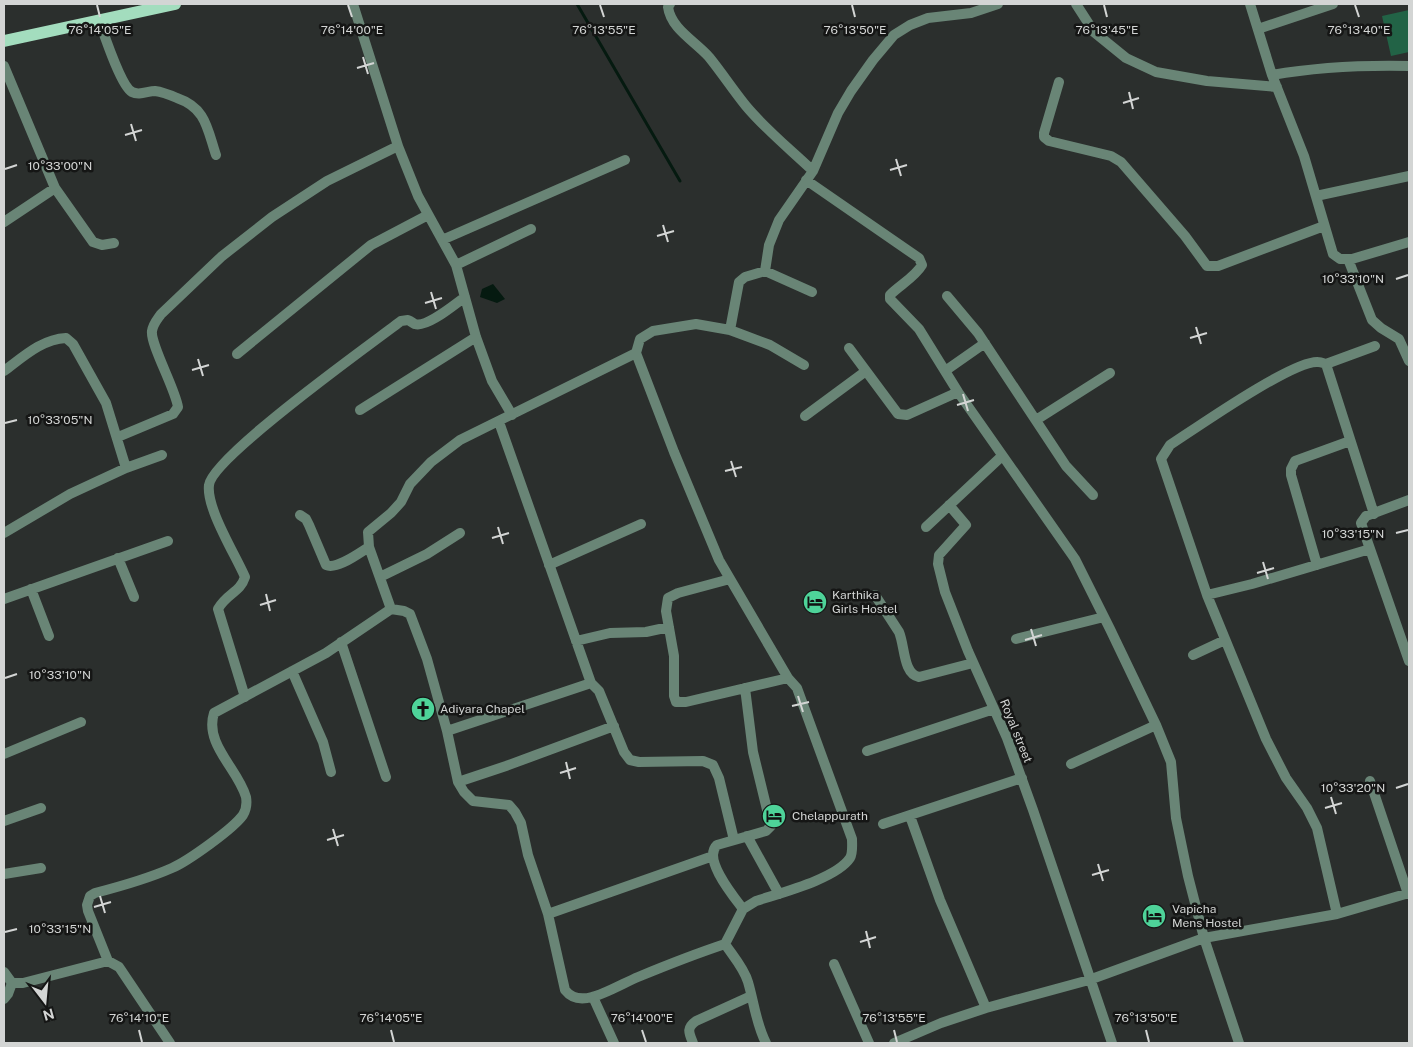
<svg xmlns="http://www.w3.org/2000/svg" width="1413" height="1047" font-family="'Public Sans',sans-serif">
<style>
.green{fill:#226346}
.water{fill:#051a10}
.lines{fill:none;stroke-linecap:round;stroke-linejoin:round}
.stream{stroke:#051a10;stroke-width:3}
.minor{stroke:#698576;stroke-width:10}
.major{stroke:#a3ddbe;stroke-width:12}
.ticks{fill:none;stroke:#d3d5d4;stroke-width:2}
.labels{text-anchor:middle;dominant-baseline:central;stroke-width:5;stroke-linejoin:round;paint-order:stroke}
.poi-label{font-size:12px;fill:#d3d5d4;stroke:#151615;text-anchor:start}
.street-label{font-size:12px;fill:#d3d5d4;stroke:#151615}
.ticks-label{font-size:12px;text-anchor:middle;fill:#d3d5d4;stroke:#151615;stroke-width:5;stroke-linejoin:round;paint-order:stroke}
</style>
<rect width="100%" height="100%" fill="#2b2f2d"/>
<path class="green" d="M1409,10V52L1391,56L1382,16Z"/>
<path class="water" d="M493,284L505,299L497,303L480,297L482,289Z"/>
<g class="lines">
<path class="stream" d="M577,4L680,181"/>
<path class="minor" d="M353,4L398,146L418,196L456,265L476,337L492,381L512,415
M670,4L668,7C671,29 695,41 709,57C722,73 733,90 746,106C766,130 791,150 813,171
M1076,4L1094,32L1126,58L1156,72L1207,81L1277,87
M1250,4L1272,75L1304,156L1333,254L1340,259H1352L1409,242
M99,20C104,34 121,86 132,92C139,96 148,91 155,91C163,92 170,95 177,98C206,108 207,128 216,155
M1258,29L1333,4
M4,66L55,188
M1272,75C1318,67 1362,65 1409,66
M1059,82L1044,133V137L1049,141L1111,156L1121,162L1185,236L1207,266H1218L1324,226
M806,180L919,258L922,265C915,277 900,285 890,295V299L919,329L958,392
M1316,196L1409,176
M4,222L55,188L93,242L102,245L114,243
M442,240L625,160
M1348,259L1372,320L1381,328L1399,339L1409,361
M456,265L531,229
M812,292L765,271L769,245L779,220L813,171L838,113L851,91L873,60L894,35L910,25L928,18L971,13L998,4
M947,296L978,333L1066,466L1093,495
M730,330L739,282L745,277L765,271
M849,348L898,414L907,415L958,392L1075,559L1110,629L1156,725L1171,762L1176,818L1188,876L1204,938L1239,1043
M636,353L674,452L719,560L788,678L797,688L852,839C852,845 853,853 850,858C836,879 780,893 756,901L743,909L725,944
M237,354L371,245L428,215
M1326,364L1374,514
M4,371C23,357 42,339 66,338L73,344L106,403L126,468L70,494L4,533
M945,371L985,343
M360,410L476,337
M805,416L866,371
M1036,420L1110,373
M499,422L591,683
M118,437L173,414L178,407C175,388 150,344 152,331C153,324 157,320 161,314L221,257L272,217L327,181L398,146
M126,468L162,455
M1409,500L1366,516L1361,523L1409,661
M949,505L966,525L939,555L938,564L945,592L968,651L1007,738L1033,810L1112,1043
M300,515L306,519L309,525L326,565C337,570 359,553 369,547
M926,527L1002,456
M118,558L134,597
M549,565L641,524
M1317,565L1291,475V469L1295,461L1350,441
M380,577L427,554L460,533
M730,579L678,593L668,598L666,611L674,656V696L676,702H686L788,678
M31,589L49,636
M875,595L899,632C905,646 903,674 919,677L973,663
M1207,595L1252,584L1370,549
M4,599L168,541
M391,609L369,547L368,532L391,513L401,502L410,484L431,462L460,440L636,353L640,339L653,331L696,324L730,330L770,345L804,365
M1016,639L1104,617
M576,641L610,633L646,632L669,627
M341,642L386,777
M1193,655L1225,640
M292,671L323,742L331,772
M245,697L218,609C227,593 240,593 245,577C235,554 206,508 209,485C212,457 371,344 401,321L408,320C409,320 414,324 415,324C427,328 455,304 465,297
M447,731L591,683L599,691L624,752L630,760L639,762L703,761L713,765L719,778L734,840
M867,751L994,709
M4,754L81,722
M1071,764L1156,725
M1370,781L1408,894
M458,782L506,766L614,726
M910,816L940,900L986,1008
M4,821L41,808
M883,824L1022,778
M747,836L779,894
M4,874L41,868
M743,909C734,897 702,859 717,845L766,831L771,826L753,752L745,688
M548,914L713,856
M1337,914L1317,828L1307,808L1286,778L1266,739L1207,595L1161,459L1170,445C1196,428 1293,360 1318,362C1321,362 1323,363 1326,364L1375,346
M108,961L88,911L87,905L90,896L95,893C122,886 147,879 172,868C188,861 233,829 243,815C246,810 247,803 246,797C238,769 204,744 214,713L326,653L391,609L404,611L410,614L427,659L447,731L458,782L464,792L473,801L509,805L515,812L521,823L528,855L548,914L565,990C572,999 581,1000 592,997C603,995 626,982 638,977C667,965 695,954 725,944C733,956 744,968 748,982C754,1002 756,1024 766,1043
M834,964L869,1043
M4,972L12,983H23L108,961L119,967L170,1043
M593,997L614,1043
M4,999L8,994L12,983
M693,1043C689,1033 686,1028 696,1021L751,996
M894,1043L941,1023L986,1008L1089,980L1204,938L1337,914L1409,893"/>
<path class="major" d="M4,41L175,4"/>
</g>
<path class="ticks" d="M97,5L100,17M348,5L352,17M600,5L604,17M852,5L855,17M1104,5L1107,17M1355,5L1359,17M363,57L368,74M357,68L374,63M1129,92L1133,109M1123,103L1139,98M131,124L136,141M125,135L142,130M896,159L901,176M5,169L17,165M890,170L907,165M663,225L668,242M657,236L674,231M1396,279L1408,275M431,292L436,309M425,303L442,298M1196,327L1201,344M1190,338L1207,333M198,359L203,376M192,370L209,365M963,394L968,411M957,405L974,400M5,423L17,420M731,461L736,477M725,471L742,467M498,527L503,544M1396,533L1408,530M492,538L509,533M1263,562L1268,579M1257,573L1274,568M266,594L270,611M260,605L276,600M1031,629L1036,646M1025,640L1042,635M5,678L17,674M798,696L803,712M792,706L809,702M566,762L570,779M560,773L576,768M1396,788L1408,784M1331,797L1336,814M1325,808L1342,803M333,829L338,846M327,840L344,835M1098,864L1103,881M1092,875L1109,870M100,896L105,913M94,907L111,902M866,931L870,948M5,932L17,929M860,942L876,937M139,1030L142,1042M391,1030L394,1042M642,1030L646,1042M894,1030L897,1042M1146,1030L1149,1042"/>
<defs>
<g id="hotel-disc" transform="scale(1.25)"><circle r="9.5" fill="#4ed399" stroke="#151615"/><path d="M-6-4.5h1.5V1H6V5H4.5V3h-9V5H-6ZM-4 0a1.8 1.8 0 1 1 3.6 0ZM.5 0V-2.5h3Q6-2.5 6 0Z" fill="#111"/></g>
<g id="church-disc" transform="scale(1.25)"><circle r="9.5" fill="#4ed399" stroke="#151615"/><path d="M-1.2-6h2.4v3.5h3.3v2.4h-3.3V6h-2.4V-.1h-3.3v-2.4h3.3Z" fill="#111"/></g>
</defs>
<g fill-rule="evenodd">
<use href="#hotel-disc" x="815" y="602"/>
<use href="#church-disc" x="423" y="709"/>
<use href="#hotel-disc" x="774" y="816"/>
<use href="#hotel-disc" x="1154" y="916"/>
</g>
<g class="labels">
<g class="poi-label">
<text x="832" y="595">Karthika<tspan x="832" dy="14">Girls Hostel</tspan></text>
<text x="440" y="709">Adiyara Chapel</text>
<text x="792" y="816">Chelappurath</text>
<text x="1172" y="909">Vapicha<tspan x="1172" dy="14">Mens Hostel</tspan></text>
</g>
<g class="street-label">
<text transform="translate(1016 731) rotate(68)">Royal street</text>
</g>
</g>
<g class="ticks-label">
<text x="100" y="34">76°14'05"E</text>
<text x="352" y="34">76°14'00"E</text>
<text x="604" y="34">76°13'55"E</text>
<text x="855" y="34">76°13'50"E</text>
<text x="1107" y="34">76°13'45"E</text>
<text x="1359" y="34">76°13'40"E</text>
<text x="60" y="170">10°33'00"N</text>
<text x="1353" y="283">10°33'10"N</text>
<text x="60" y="424">10°33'05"N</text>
<text x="1353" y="538">10°33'15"N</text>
<text x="60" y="679">10°33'10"N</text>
<text x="1353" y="792">10°33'20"N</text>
<text x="60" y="933">10°33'15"N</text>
<text x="139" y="1022">76°14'10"E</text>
<text x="391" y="1022">76°14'05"E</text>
<text x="642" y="1022">76°14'00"E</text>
<text x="894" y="1022">76°13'55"E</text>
<text x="1146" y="1022">76°13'50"E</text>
</g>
<rect width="1413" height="1047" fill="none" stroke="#d3d5d4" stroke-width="10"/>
<g transform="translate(45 1002) rotate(164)" stroke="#151615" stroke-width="4" paint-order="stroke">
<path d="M0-4L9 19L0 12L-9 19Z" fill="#d3d5d4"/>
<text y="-8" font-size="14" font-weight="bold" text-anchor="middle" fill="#d3d5d4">N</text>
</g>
</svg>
